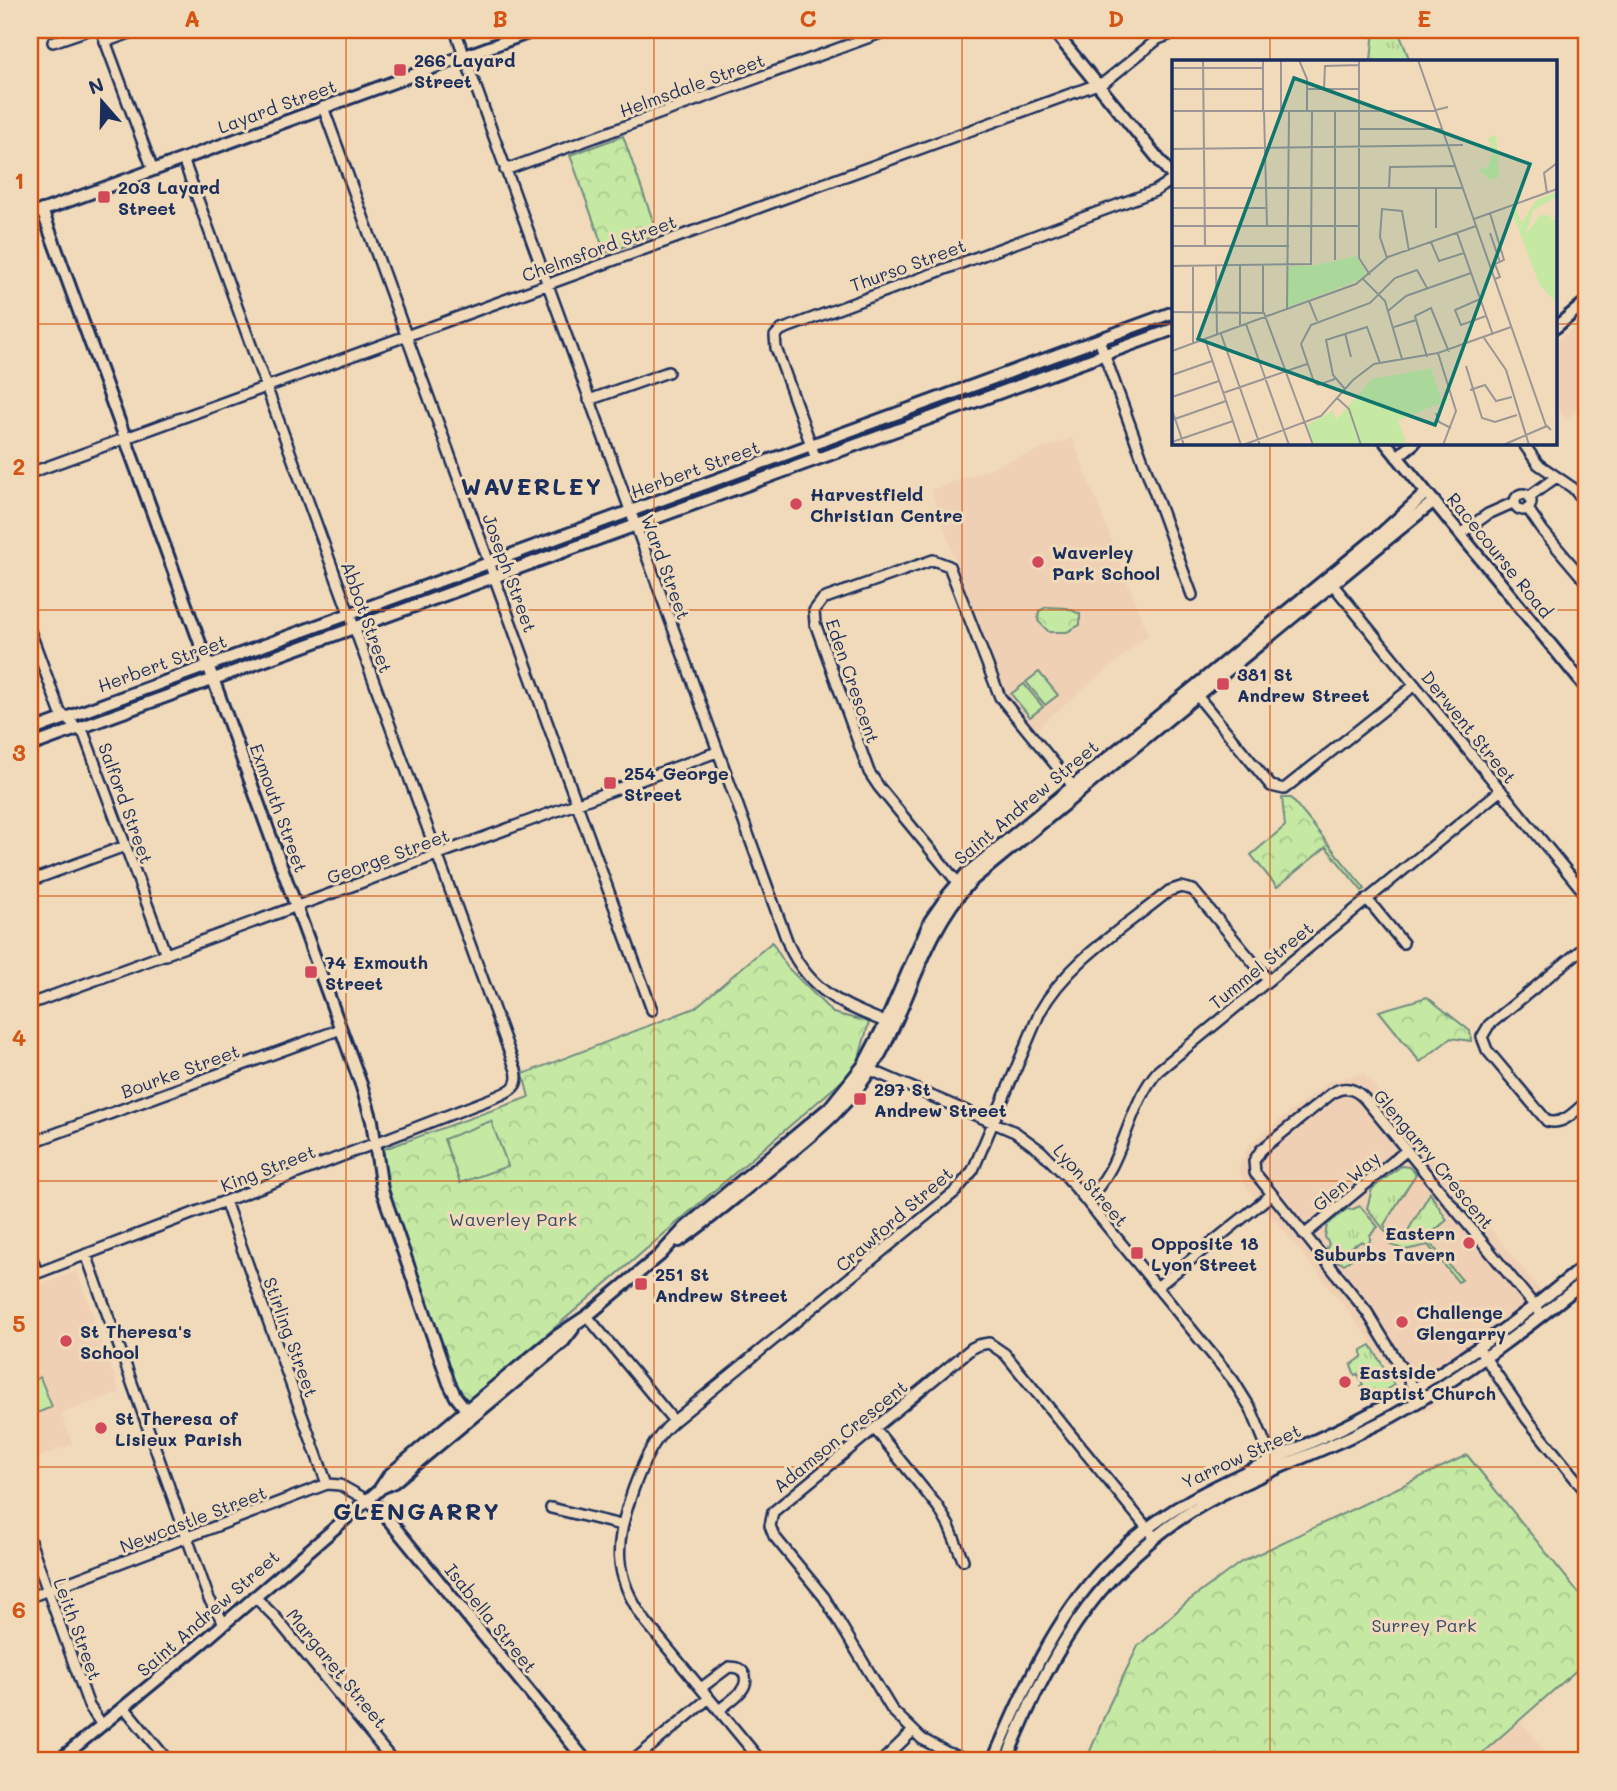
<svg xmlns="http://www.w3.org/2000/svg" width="1617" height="1791" font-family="Mali,sans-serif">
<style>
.built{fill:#f0d0b4}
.grass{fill:url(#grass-tufts);stroke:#708c80;stroke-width:2}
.forest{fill:url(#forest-crowns);stroke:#708c80;stroke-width:2}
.pitch{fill:#c5e9a3;stroke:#708c80;stroke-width:2}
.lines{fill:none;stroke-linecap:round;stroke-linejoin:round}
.minor-casing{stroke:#1b2f5e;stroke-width:14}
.tertiary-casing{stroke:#1b2f5e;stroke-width:16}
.minor{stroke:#f0dab9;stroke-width:9}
.tertiary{stroke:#f0dab9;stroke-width:10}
.grid{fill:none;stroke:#d45514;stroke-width:2;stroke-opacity:0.55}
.poi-dot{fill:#d1495b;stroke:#f0dab9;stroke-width:2.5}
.labels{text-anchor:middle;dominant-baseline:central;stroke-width:6;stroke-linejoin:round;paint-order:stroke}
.poi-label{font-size:18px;font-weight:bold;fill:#1b2f5e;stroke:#f0dab9;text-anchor:start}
.street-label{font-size:18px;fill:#1b2f5e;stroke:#f0dab9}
.park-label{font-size:18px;fill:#344b68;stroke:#f0dab9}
.district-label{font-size:24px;font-weight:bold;letter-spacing:2px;fill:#1b2f5e;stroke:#f0dab9}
.inset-road{fill:none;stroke:#9b9695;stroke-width:2}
.view{fill:#0f766e;fill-opacity:0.15;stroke:#0f766e;stroke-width:3.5}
.inset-edge{fill:none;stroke:#1b2f5e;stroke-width:3.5}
.neatline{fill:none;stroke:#d45514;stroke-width:2.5}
.grid-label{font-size:23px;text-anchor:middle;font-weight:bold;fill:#d45514}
</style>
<defs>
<pattern id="grass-tufts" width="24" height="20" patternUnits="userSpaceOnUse" patternTransform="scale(1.75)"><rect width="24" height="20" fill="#c5e9a3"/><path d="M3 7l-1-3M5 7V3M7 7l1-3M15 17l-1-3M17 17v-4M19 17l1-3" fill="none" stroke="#a9c88f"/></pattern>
<pattern id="forest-crowns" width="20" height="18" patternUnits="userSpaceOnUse" patternTransform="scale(1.75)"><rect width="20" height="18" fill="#c5e9a3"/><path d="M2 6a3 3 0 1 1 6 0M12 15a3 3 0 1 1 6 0" fill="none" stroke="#a9c88f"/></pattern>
</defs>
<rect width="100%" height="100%" fill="#f0dab9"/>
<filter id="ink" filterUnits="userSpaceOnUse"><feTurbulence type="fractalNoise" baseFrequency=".0143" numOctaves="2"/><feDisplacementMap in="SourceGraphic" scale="14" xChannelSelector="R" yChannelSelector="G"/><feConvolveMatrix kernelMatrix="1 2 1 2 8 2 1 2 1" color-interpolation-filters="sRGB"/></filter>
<g filter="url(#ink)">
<path class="built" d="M1587,316V402L1566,420L1556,407V341Z
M1072,438L1148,635L1032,732L1002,694L931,490Z
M1364,1074L1559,1313L1425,1412L1324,1280L1244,1184L1238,1168L1249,1145L1329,1081Z
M77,1271L120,1393L61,1413L72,1444L30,1461V1289Z
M1520,1721L1553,1761H1473Z"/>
<path class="grass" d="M1374,30H1398L1410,61H1371Z
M1401,1166L1409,1167L1416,1174L1384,1225L1392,1235L1390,1237L1367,1208L1372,1189Z
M1430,1193L1447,1220L1428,1236L1429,1242L1462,1280L1458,1282L1428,1245L1405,1250L1391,1245L1406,1234Z
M1360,1206L1378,1227L1370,1235V1241L1366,1245L1362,1241L1347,1249L1353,1258L1344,1264L1336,1261L1326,1250L1329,1244L1325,1237L1327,1225L1347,1209L1351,1210Z
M1371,1345L1394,1385L1369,1400L1361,1387L1363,1385L1358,1374L1355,1375L1351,1365L1362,1357V1350Z"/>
<path class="forest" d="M623,136L658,235L605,253L570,155Z
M1047,607L1067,608L1080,614V625L1067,632H1049L1038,621L1039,611Z
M1282,798H1291L1365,889L1362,891L1326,847L1277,887L1251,855L1285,826Z
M772,942L787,967L833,1013L869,1022L856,1069L460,1409L373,1153L529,1097L523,1074L695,1008Z
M1427,997L1470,1031L1471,1041L1451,1038L1420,1062L1379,1011Z
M1467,1455L1587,1603V1661L1473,1761H1086L1109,1705L1138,1646L1187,1602L1241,1562Z"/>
<path class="pitch" d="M1039,672L1058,695L1045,705L1026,682Z
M1024,684L1043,707L1030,717L1011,694Z
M491,1121L508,1166L460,1183L444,1139Z
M40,1377L52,1407L37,1413L30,1393V1382Z"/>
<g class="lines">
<g class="minor-casing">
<path id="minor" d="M101,30L153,170
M455,30L789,946C811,993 845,1006 890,1024
M53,42L88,30
M105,42L138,30
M323,107L652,1010
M505,170L889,30
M1099,340L1192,595
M589,400L668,372
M1523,443L1538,464L1573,488L1587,505
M816,459L776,348L775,336L781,330L1155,191L1174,179
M30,473L1106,81L1158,39L1169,35
M1515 502a8 8 0 1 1 16 0a8 8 0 1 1-16 0Z
M1530,496L1555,478
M1528,509L1543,531L1587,583
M1460,534L1488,514L1515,502
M1329,580L1587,896
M30,631L60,712L84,734L166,955
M1195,693L1271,786L1284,789L1415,685
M30,881L125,846
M963,887L953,877L879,787L869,772L815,623L814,611L823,599L933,560L949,566L1000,697L1077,791
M1367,899L1403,943
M1587,945L1489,1025L1482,1037L1487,1050L1547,1121C1563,1126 1575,1111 1587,1101
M30,1004L717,752
M866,1068L1015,1132L1041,1151L1066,1176L1233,1380L1251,1409L1274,1465
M30,1143L341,1029
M1085,1200C1124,1170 1125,1109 1158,1071L1501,790
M225,1201L327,1484
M1304,1235L1407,1150
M30,1253L37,1273
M86,1254L209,1599L224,1623
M30,1276L498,1096C512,1090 520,1086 516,1070L183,159
M1157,1287L1271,1195
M587,1316L674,1421
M1482,1353L1527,1419L1587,1493
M1421,1400L1367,1312L1255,1173L1254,1161L1261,1150L1331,1094C1343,1085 1354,1088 1364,1098L1538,1310
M875,1429L938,1507L949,1526L963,1560
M551,1508L621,1525
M30,1541L89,1706L102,1725
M254,1596L276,1618L393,1761
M30,1597L327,1484L340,1485L367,1500
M701,1688L729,1667C736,1667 741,1668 744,1674C752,1689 728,1702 719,1710
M124,1707L168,1761
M633,1761L709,1698
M761,1761L646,1622C611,1574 615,1543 633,1490C643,1463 652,1440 674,1421L956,1191L973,1170L1040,1012C1067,962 1125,927 1169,891L1181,887L1193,890L1268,980
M882,1761L913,1731
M970,1761L946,1752L922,1739L892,1710L824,1597L774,1536L770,1526L773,1512L972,1348L978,1345L989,1343L1005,1354L1152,1534"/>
</g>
<g class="tertiary-casing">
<path id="tertiary" d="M1053,30L1174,178
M42,210L362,1087L372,1121L382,1190L449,1383L456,1397L472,1417
M30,215L536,30
M1556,327L1587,301
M1386,443L1587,689
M1397,457L1414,443
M30,731L1174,312
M30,746L1174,329
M679,1241C707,1222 733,1199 759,1178C804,1141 851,1108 879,1056C911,998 924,931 971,881L1434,501
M381,1488L394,1482L563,1342L573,1329
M367,1500L379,1508L586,1761
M58,1761L203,1642L379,1490L389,1475L466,1410L557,1336L587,1316L660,1255L686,1227L830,1107L863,1066L886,1022L930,921L948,895L966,874L1382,533L1426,493
M993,1761C1022,1693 1054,1619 1106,1565C1175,1492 1269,1465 1356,1421C1441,1378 1515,1324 1587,1263
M1006,1761C1051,1647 1107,1554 1220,1495C1276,1466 1337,1446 1393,1416C1463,1377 1526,1329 1587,1279"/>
</g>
<use href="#minor" class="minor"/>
<use href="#tertiary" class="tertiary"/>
</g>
</g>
<path class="grid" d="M346,30V1761M654,30V1761M962,30V1761M1270,30V61M30,324H1174M1556,324H1587M1270,443V1761M30,610H1587M30,896H1587M30,1181H1587M30,1467H1587"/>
<g class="poi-dot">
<rect x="393" y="63" width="14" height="14" rx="3.5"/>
<rect x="97" y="190" width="14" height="14" rx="3.5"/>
<circle cx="796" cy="504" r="7"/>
<circle cx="1038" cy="562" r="7"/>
<rect x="1216" y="677" width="14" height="14" rx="3.5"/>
<rect x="603" y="776" width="14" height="14" rx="3.5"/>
<rect x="304" y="965" width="14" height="14" rx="3.5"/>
<rect x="853" y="1092" width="14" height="14" rx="3.5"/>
<circle cx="1469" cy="1243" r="7"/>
<rect x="1130" y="1246" width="14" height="14" rx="3.5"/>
<rect x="634" y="1277" width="14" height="14" rx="3.5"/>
<circle cx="1402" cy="1322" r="7"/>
<circle cx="66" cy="1341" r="7"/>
<circle cx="1345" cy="1382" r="7"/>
<circle cx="101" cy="1428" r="7"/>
</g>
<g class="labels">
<g class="poi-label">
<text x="414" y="60">266 Layard<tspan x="414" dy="21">Street</tspan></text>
<text x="118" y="187">203 Layard<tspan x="118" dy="21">Street</tspan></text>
<text x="810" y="494">Harvestfield<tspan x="810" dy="21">Christian Centre</tspan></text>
<text x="1052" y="552">Waverley<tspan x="1052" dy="21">Park School</tspan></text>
<text x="1237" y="674">381 St<tspan x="1237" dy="21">Andrew Street</tspan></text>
<text x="624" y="773">254 George<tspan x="624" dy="21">Street</tspan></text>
<text x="325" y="962">74 Exmouth<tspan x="325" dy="21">Street</tspan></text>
<text x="874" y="1089">297 St<tspan x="874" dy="21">Andrew Street</tspan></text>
<text x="1455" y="1233" text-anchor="end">Eastern<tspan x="1455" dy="21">Suburbs Tavern</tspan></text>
<text x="1151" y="1243">Opposite 18<tspan x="1151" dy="21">Lyon Street</tspan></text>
<text x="655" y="1274">251 St<tspan x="655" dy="21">Andrew Street</tspan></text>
<text x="1416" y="1312">Challenge<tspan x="1416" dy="21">Glengarry</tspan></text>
<text x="80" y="1331">St Theresa's<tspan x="80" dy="21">School</tspan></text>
<text x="1359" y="1372">Eastside<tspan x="1359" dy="21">Baptist Church</tspan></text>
<text x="115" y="1418">St Theresa of<tspan x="115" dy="21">Lisieux Parish</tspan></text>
</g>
<g class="street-label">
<text transform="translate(692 85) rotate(-20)">Helmsdale Street</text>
<text transform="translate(277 106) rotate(-20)">Layard Street</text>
<text transform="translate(599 248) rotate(-20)">Chelmsford Street</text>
<text transform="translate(908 265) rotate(-20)">Thurso Street</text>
<text transform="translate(695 469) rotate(-20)">Herbert Street</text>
<text transform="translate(1500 555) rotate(51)">Racecourse Road</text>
<text transform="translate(666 567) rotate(70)">Ward Street</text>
<text transform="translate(510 573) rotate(70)">Joseph Street</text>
<text transform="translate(367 617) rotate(70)">Abbot Street</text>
<text transform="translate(162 663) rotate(-20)">Herbert Street</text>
<text transform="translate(853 681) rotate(71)">Eden Crescent</text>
<text transform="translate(1469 727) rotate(51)">Derwent Street</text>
<text transform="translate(1026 802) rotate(-40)">Saint Andrew Street</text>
<text transform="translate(126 803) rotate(70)">Salford Street</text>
<text transform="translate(279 808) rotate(70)">Exmouth Street</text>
<text transform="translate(388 856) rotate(-20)">George Street</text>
<text transform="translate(1261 965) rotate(-39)">Tummel Street</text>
<text transform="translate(180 1071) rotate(-20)">Bourke Street</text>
<text transform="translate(1434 1159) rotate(50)">Glengarry Crescent</text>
<text transform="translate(268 1168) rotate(-21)">King Street</text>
<text transform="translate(1346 1181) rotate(-40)">Glen Way</text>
<text transform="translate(1091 1185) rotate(49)">Lyon Street</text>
<text transform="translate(894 1219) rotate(-41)">Crawford Street</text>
<text transform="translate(291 1337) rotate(70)">Stirling Street</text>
<text transform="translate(840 1436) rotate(-39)">Adamson Crescent</text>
<text transform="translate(1241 1456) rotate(-25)">Yarrow Street</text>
<text transform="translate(193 1519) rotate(-21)">Newcastle Street</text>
<text transform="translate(208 1613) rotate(-41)">Saint Andrew Street</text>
<text transform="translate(491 1618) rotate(51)">Isabella Street</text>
<text transform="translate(78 1629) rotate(70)">Leith Street</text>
<text transform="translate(337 1668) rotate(51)">Margaret Street</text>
</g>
<g class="park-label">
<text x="513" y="1219">Waverley Park</text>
<text x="1424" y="1625">Surrey Park</text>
</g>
<g class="district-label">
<text x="532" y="485">WAVERLEY</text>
<text x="417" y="1510">GLENGARRY</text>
</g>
</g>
<g transform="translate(1172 60)">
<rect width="385" height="385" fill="#f0dab9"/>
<path d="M324,75L327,117L318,120L307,110L315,107L321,94L316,78Z" fill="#c5e9a3"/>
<path d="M184,196L194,213L190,219L114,248L115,206H140ZM259,308L269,339H280L226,360L235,385H142L135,365L161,351L164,360L200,319Z" fill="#c5e9a3"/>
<path d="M385,132V137L361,150L354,174L368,155L385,156L376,158L385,161V243L367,224L340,151L344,149L350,163L364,140ZM217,348L222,360L215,370L199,375L190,370L193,357ZM212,352L216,353L219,355L207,359L210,364L216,358L218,365L200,372L193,369H200L191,365L193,359Z" fill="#c5e9a3" fill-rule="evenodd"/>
<path class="inset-road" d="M31,0L33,186M91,0V51M109,0V51M127,0L135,19V51M187,0V198L198,215M246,0L374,366M0,8H91M0,29H91M135,29H187M152,29L153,6L187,5M0,51H260L276,47M92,51L95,166M163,51V200M186,69H271M0,89L291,85M264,127V168M0,128H291M217,128L218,107L284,106M375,133L372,113L385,103M0,148H95M318,153L332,200L323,204L328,217L323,219M302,159L385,129M0,166H186M285,173L321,275M318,173L328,202M259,182L267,201L292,193M0,186H117M215,198L208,177L210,149L230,151L237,191M0,206L139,204L140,51M21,206V283M44,206L45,275M68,206V267M191,219L213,241L230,299M308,239L283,250L289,265L314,256M137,241L145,261M115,250L117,51M216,251L234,236L299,213M0,252L92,253L141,385M91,252V205M98,255L184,224L216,197L304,166M74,264L117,385M222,267L244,260M173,273L179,297M49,274L88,385M312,278L334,310L357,385M33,279L69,385M0,291L98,255M266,293L284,351L271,385M255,297L243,256L259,248L277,292M294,306L310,358L323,362L345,355M0,315L40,301M163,319L146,325L142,322L129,284L139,265L198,243L223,218L245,210L255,228M173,329L161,315L154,280L195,267L208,303M298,330L313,325L324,341L340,337M51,333L135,304M0,337L47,321M165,338L177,349L189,385M0,350L12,385M264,353L267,362L279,368M0,360L54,341M0,382L61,361M71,385L149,356L181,320L202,304L266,293L339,267M331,385L375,366L379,370"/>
<path class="view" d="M122,18L358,104L263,365L26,279Z"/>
<rect width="385" height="385" class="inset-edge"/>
</g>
<rect width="1617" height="1791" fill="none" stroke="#f0dab9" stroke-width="77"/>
<g transform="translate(102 102) rotate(340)" stroke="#f0dab9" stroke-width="5" paint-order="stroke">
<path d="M0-5L12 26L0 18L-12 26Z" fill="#1b2f5e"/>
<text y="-10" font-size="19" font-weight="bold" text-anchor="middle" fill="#1b2f5e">N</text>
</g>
<rect x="38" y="38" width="1540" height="1714" class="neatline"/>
<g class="grid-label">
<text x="192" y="27">A</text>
<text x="500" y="27">B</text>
<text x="808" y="27">C</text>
<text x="1116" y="27">D</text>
<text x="1424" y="27">E</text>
<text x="19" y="189">1</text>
<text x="19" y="475">2</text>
<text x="19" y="761">3</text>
<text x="19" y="1046">4</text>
<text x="19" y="1332">5</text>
<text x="19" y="1618">6</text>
</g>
</svg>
